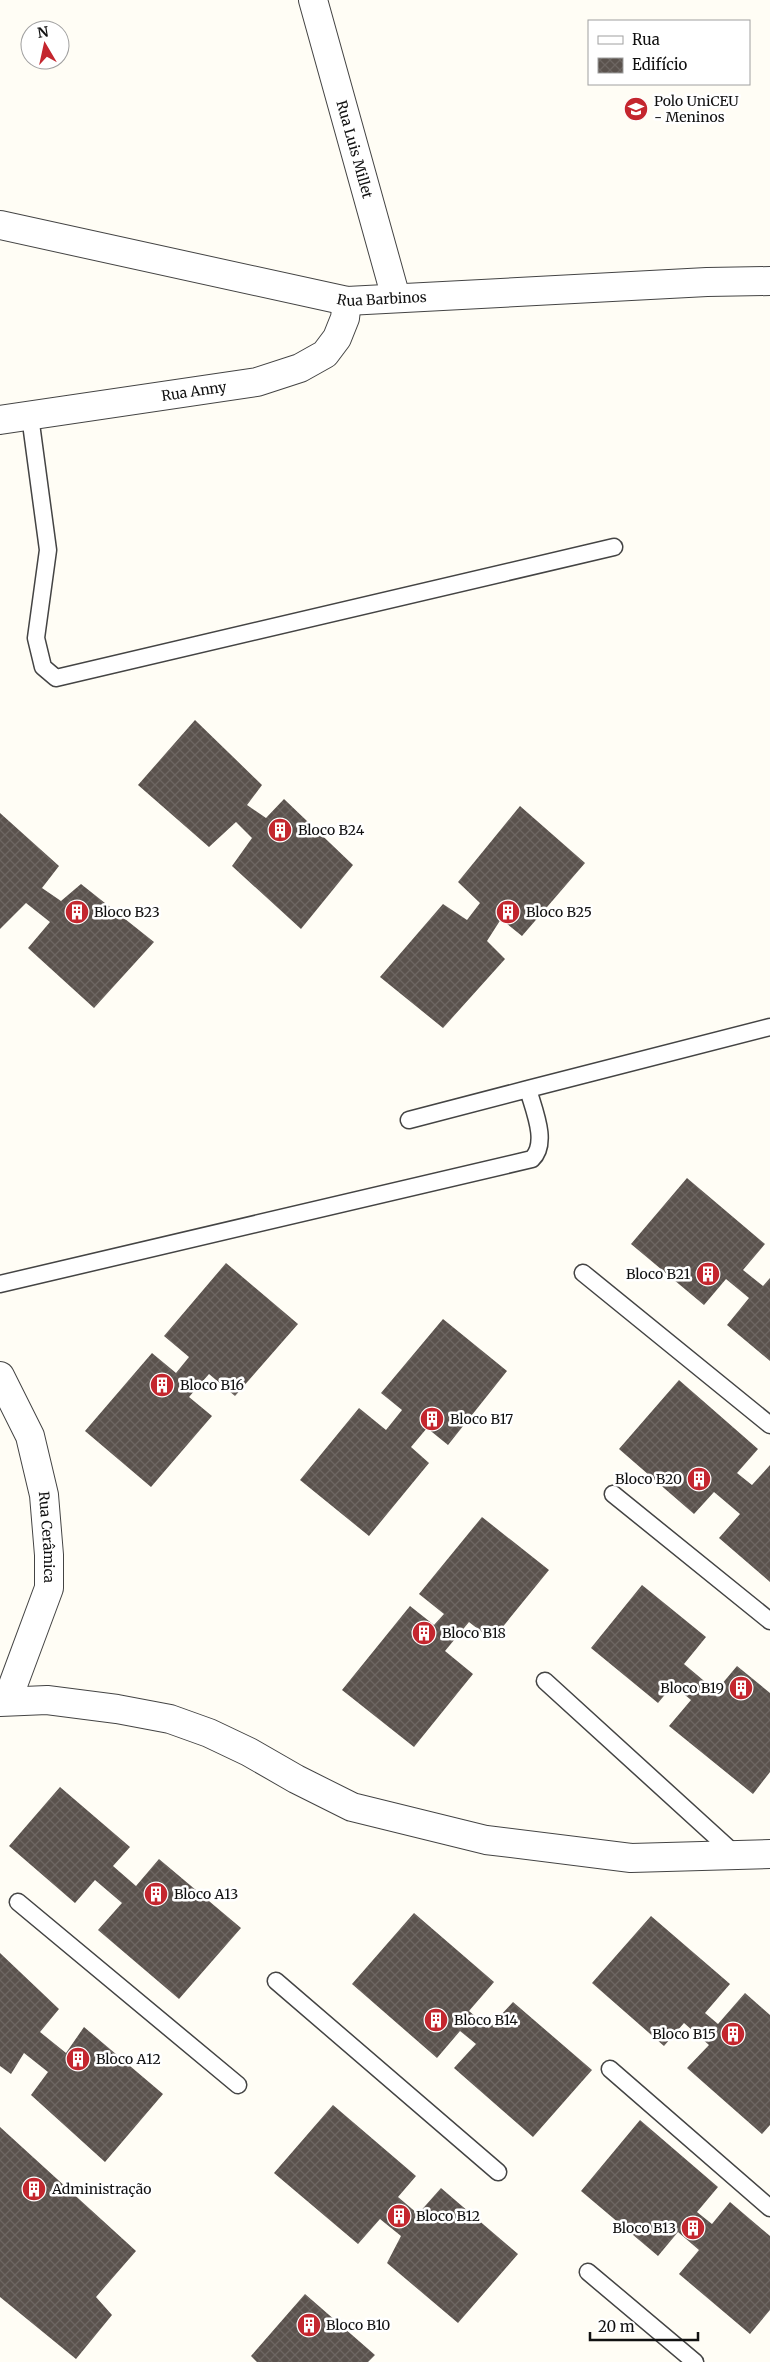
<svg xmlns="http://www.w3.org/2000/svg" width="770" height="2362" font-family="Merriweather,serif">
<style>
.building{fill:url(#building-cross-hatch)}
.lines{fill:none;stroke-linecap:round;stroke-linejoin:round}
.service-casing{stroke:#444;stroke-width:19}
.minor-casing{stroke:#444;stroke-width:30}
.tertiary-casing{stroke:#444;stroke-width:30}
.service{stroke:#fff;stroke-width:16}
.minor{stroke:#fff;stroke-width:28}
.tertiary{stroke:#fff;stroke-width:28}
.labels{text-anchor:middle;dominant-baseline:central;stroke-width:5;stroke-linejoin:round;paint-order:stroke}
.poi-label{font-size:14px;fill:#111;stroke:#fff;text-anchor:start}
.street-label{font-size:14px;fill:#111;stroke:#fff}
</style>
<defs>
<pattern id="building-cross-hatch" width="8" height="8" patternUnits="userSpaceOnUse" patternTransform="scale(1.25)"><rect width="8" height="8" fill="#5a524d"/><path d="M0 0l8 8M0 8l8-8" fill="none" stroke="#6d6662"/></pattern>
</defs>
<rect width="100%" height="100%" fill="#fffdf5"/>
<path class="building" d="M195,720L262,785L247,805L266,818L284,799L353,865L301,929L232,866L252,838L236,822L209,847L138,785Z
M520,806L585,863L522,936L501,919L487,941L505,959L443,1028L380,977L443,904L467,920L480,903L458,882Z
M0,813L59,866L42,888L61,901L81,884L154,942L94,1008L28,948L50,922L26,903L0,929Z
M687,1178L765,1244L743,1270L763,1286L770,1278V1361L727,1325L749,1298L726,1279L704,1305L631,1244Z
M226,1263L298,1324L235,1396L209,1374L189,1397L212,1416L151,1487L85,1431L152,1353L176,1373L189,1357L164,1336Z
M443,1319L507,1371L448,1445L427,1428L411,1447L429,1463L369,1536L300,1480L359,1408L386,1430L402,1410L381,1393Z
M679,1380L758,1449L737,1473L752,1485L770,1465V1582L719,1538L740,1514L714,1492L694,1514L619,1449Z
M482,1517L549,1570L492,1640L469,1622L445,1651L473,1674L414,1747L342,1690L410,1606L434,1625L444,1614L419,1594Z
M642,1585L706,1637L684,1664L716,1691L737,1666L770,1693V1772L753,1794L669,1726L691,1700L673,1685L658,1703L591,1648Z
M60,1787L130,1847L113,1866L136,1886L159,1859L241,1928L179,1999L98,1930L122,1903L95,1880L75,1903L9,1846Z
M414,1913L494,1982L469,2011L489,2028L513,2002L592,2070L533,2137L454,2068L476,2044L460,2031L437,2058L352,1984Z
M651,1916L730,1984L705,2013L718,2024L745,1993L770,2015V2125L762,2134L687,2068L709,2045L684,2023L664,2046L592,1983Z
M0,1953L59,2009L40,2032L66,2053L84,2027L163,2094L105,2162L31,2095L48,2072L24,2053L11,2074L0,2066Z
M333,2105L416,2176L398,2197L418,2214L441,2188L518,2254L458,2323L387,2263L401,2236L380,2219L358,2244L274,2173Z
M640,2120L718,2187L697,2212L712,2224L730,2202L770,2236V2310L750,2334L679,2274L699,2250L678,2232L658,2256L581,2191Z
M0,2127L136,2251L96,2297L112,2315L76,2359L0,2297Z
M305,2294L375,2355L368,2362H257L251,2356Z"/>
<g class="lines">
<g class="service-casing">
<path id="service" d="M30,416L48,550L36,638L43,667L56,678L614,547
M409,1120L528,1089
M583,1273L770,1425
M0,1284L532,1159C549,1143 533,1108 528,1089L770,1027
M613,1494L770,1621
M545,1681L736,1855
M18,1902L238,2085
M276,1981L498,2172
M610,2069L770,2208
M588,2272L695,2362"/>
</g>
<g class="minor-casing">
<g id="minor">
<path id="s1" d="M313,0L396,298"/>
<path id="s2" d="M0,1376L30,1436L44,1495L49,1555V1588L7,1701"/>
<path d="M0,1702L47,1700L117,1709L170,1719L209,1733L249,1752L296,1779L352,1807L486,1840L631,1858L770,1854"/>
</g>
</g>
<g class="tertiary-casing">
<g id="tertiary">
<path id="s3" d="M0,225L347,301L707,282L770,281"/>
<path id="s4" d="M0,420L257,382L300,368L325,354L337,338L345,318L347,301"/>
</g>
</g>
<use href="#service" class="service"/>
<use href="#minor" class="minor"/>
<use href="#tertiary" class="tertiary"/>
</g>
<defs>
<g id="university-disc" transform="scale(1.25)"><circle r="9.5" fill="#c4262e" stroke="#fff"/><path d="M0-5L7-2L0 1L-7-2ZM-4 1L0 2.5L4 1V4Q0 6-4 4Z" fill="#fff"/></g>
<g id="building-disc" transform="scale(1.25)"><circle r="9.5" fill="#c4262e" stroke="#fff"/><path d="M-4-6H4V6H1V3H-1V6H-4ZM-2.5-4.3h1.7v1.8h-1.7ZM.8-4.3h1.7v1.8H.8ZM-2.5-1h1.7V.8h-1.7ZM.8-1h1.7V.8H.8Z" fill="#fff"/></g>
</defs>
<g fill-rule="evenodd">
<use href="#university-disc" x="636" y="109"/>
<use href="#building-disc" x="280" y="830"/>
<use href="#building-disc" x="77" y="912"/>
<use href="#building-disc" x="508" y="912"/>
<use href="#building-disc" x="708" y="1274"/>
<use href="#building-disc" x="162" y="1385"/>
<use href="#building-disc" x="432" y="1419"/>
<use href="#building-disc" x="699" y="1479"/>
<use href="#building-disc" x="424" y="1633"/>
<use href="#building-disc" x="741" y="1688"/>
<use href="#building-disc" x="156" y="1894"/>
<use href="#building-disc" x="436" y="2020"/>
<use href="#building-disc" x="733" y="2034"/>
<use href="#building-disc" x="78" y="2059"/>
<use href="#building-disc" x="34" y="2189"/>
<use href="#building-disc" x="399" y="2216"/>
<use href="#building-disc" x="693" y="2228"/>
<use href="#building-disc" x="309" y="2325"/>
</g>
<g class="labels">
<g class="poi-label">
<text x="654" y="101">Polo UniCEU<tspan x="654" dy="16">- Meninos</tspan></text>
<text x="298" y="830">Bloco B24</text>
<text x="94" y="912">Bloco B23</text>
<text x="526" y="912">Bloco B25</text>
<text x="690" y="1274" text-anchor="end">Bloco B21</text>
<text x="180" y="1385">Bloco B16</text>
<text x="450" y="1419">Bloco B17</text>
<text x="682" y="1479" text-anchor="end">Bloco B20</text>
<text x="442" y="1633">Bloco B18</text>
<text x="724" y="1688" text-anchor="end">Bloco B19</text>
<text x="174" y="1894">Bloco A13</text>
<text x="454" y="2020">Bloco B14</text>
<text x="716" y="2034" text-anchor="end">Bloco B15</text>
<text x="96" y="2059">Bloco A12</text>
<text x="52" y="2189">Administração</text>
<text x="416" y="2216">Bloco B12</text>
<text x="676" y="2228" text-anchor="end">Bloco B13</text>
<text x="326" y="2325">Bloco B10</text>
</g>
<g class="street-label">
<text stroke="none"><textPath href="#s1" startOffset="155">Rua Luis Millet</textPath></text>
<text stroke="none"><textPath href="#s3" startOffset="390">Rua Barbinos</textPath></text>
<text stroke="none"><textPath href="#s4" startOffset="196">Rua Anny</textPath></text>
<text stroke="none"><textPath href="#s2" startOffset="170">Rua Cerâmica</textPath></text>
</g>
</g>
<rect x="588" y="20" width="162" height="65" fill="#ffffff" stroke="#a0a0a0"/>
<rect x="598" y="36" width="25" height="8" fill="#ffffff" stroke="#a0a0a0"/>
<text x="632" y="45" font-size="15" fill="#111111">Rua</text>
<rect x="598" y="58" width="25" height="15" fill="url(#building-cross-hatch)" stroke="#a0a0a0"/>
<text x="632" y="70" font-size="15" fill="#111111">Edifício</text>
<g transform="translate(45 45) rotate(351)"><circle r="24" fill="#ffffff" stroke="#a0a0a0"/>
<path d="M0-4L9 19L0 12L-9 19Z" fill="#c4262e"/>
<text y="-8" font-size="14" font-weight="bold" text-anchor="middle" fill="#111111">N</text>
</g>
<path d="M590 2332v8h108v-8" fill="none" stroke="#111111" stroke-width="2.5"/>
<text x="598" y="2332" font-size="15" fill="#111111" stroke="#ffffff" stroke-width="4" paint-order="stroke">20 m</text>
</svg>
